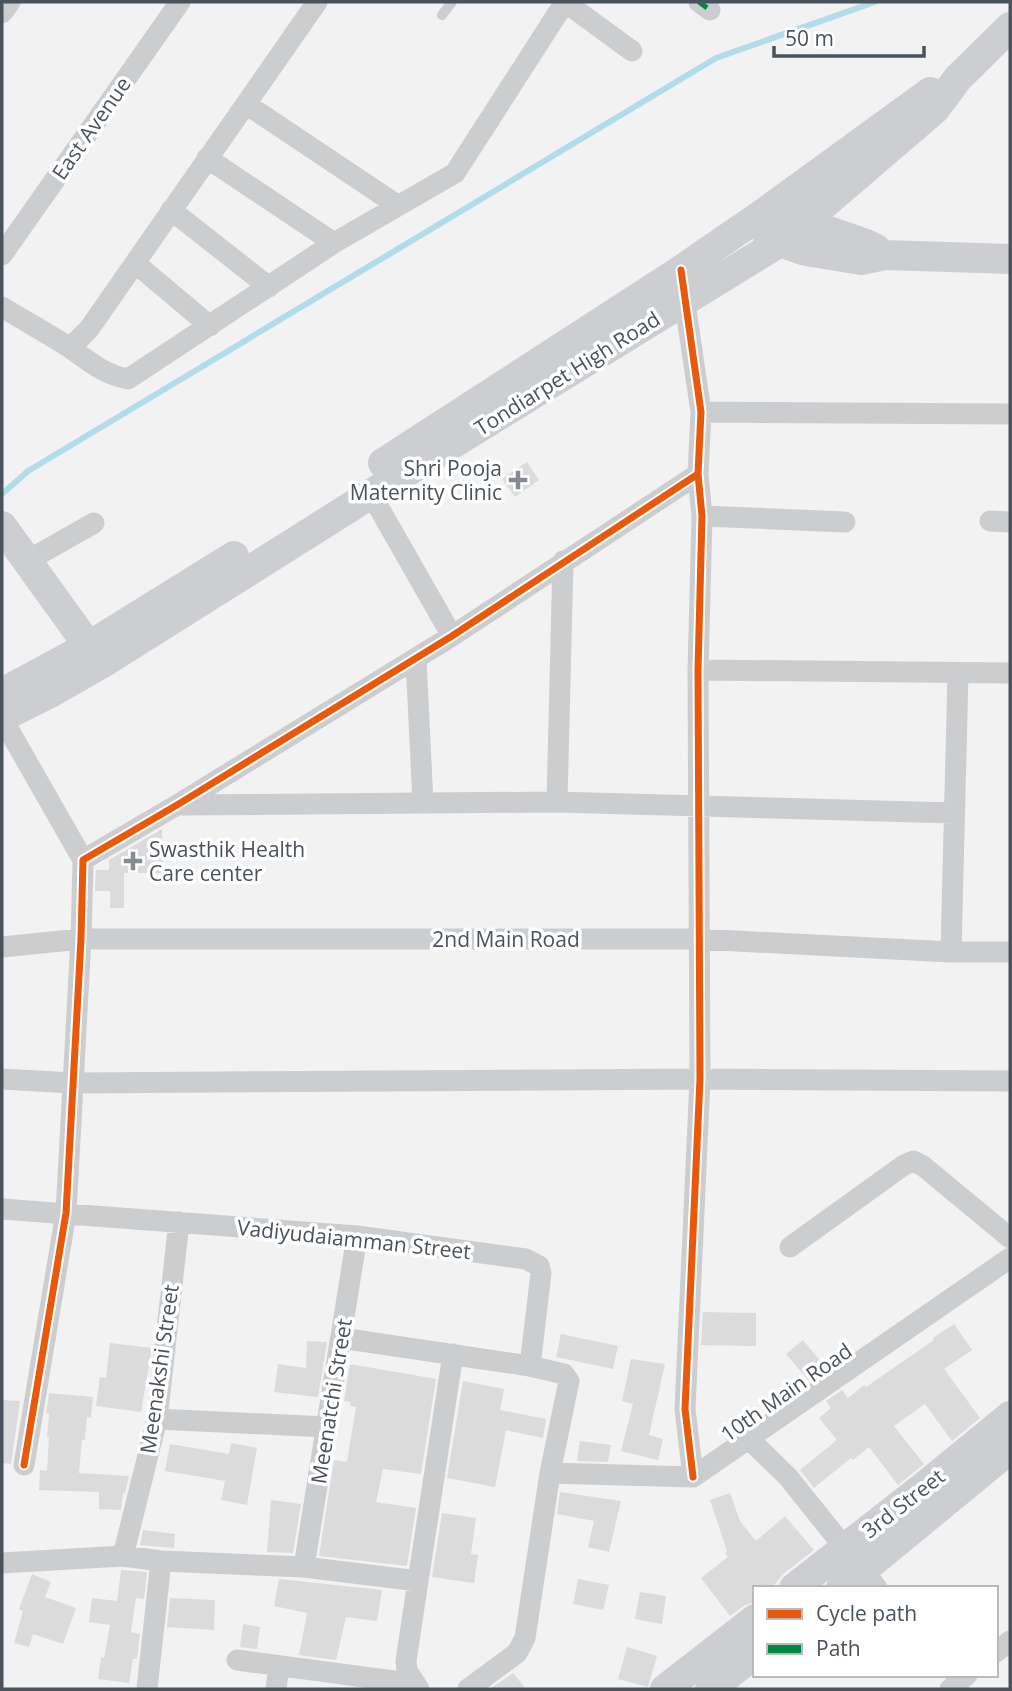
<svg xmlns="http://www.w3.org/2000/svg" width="1012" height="1691" font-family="'Open Sans',sans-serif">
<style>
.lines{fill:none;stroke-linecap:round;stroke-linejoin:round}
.stream{stroke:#b1dce9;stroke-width:6}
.building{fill:#dbdbdc}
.lane{stroke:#cccdcf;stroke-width:10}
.street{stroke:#cccdcf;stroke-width:21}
.secondary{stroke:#ccced1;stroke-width:30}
.quiet{stroke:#00873e;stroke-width:5;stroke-dasharray:10 5;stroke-linecap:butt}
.cycleway-casing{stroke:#fff;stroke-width:11}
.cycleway{stroke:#e8590c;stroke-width:7}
.poi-dot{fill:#858b90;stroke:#fff;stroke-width:2.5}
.labels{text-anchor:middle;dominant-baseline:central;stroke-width:7;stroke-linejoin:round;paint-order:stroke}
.street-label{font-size:21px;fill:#4a535c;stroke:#fff}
.poi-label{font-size:21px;fill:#4a535c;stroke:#fff;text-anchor:end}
</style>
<rect width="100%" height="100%" fill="#f2f2f2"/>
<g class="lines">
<path class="stream" d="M2,494L28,471L716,58L875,2"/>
</g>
<path class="building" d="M527,462L539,480L515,497L502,479Z
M162,829L163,873H124V908H110V891H95L96,870H109V860Z
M703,1312L756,1313V1346L701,1345Z
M954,1324L972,1350L944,1369L980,1418L952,1441L925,1404L894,1426L924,1464L898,1485L869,1447L853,1460L851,1458L814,1488L800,1470L837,1440L819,1418L831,1408L826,1401L842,1390L848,1398L864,1385L866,1387L934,1340L933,1338Z
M561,1334L618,1346L613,1369L556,1357Z
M803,1340L827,1369L809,1381L786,1354Z
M307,1341L327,1342L318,1397L274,1392L278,1364L306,1368Z
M110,1343L152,1348L141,1412L96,1406L100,1377L106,1378Z
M631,1359L665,1364L649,1435L663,1439L658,1460L621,1451L633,1404L622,1401Z
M350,1364L436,1379L421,1474L383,1469L376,1502L416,1508L407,1566L319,1556L334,1460L347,1462L356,1407L350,1406L351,1402L344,1401Z
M463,1381L504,1389L500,1410L546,1419L543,1438L506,1430L495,1487L447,1478Z
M49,1393L93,1397L91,1418L87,1417L85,1440H82L79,1473L129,1476L125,1493H123L121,1510L99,1509V1492L39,1490L40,1470L47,1471L49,1437H47L49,1414L46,1413Z
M2,1400L20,1401L11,1464L2,1463Z
M580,1441L611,1445L608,1462L577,1461Z
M231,1443L257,1448L247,1505L221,1500L225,1481L165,1471L170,1444L229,1454Z
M560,1492L621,1501L609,1552L588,1547L594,1521L557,1514Z
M730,1493L740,1521L756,1541L785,1516L814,1550L783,1574L772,1588H755V1602L745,1605L730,1616L701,1578L728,1557L725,1553L727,1551L710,1500Z
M271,1500L301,1504L293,1553L267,1552Z
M442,1513L476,1518L471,1554L478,1555L474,1583L432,1577Z
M143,1530L175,1534L174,1548L140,1545Z
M121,1570L147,1572L144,1599L136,1598L131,1632L140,1634L137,1659H133L129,1683L98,1679L101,1657L104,1658L110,1625L89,1622L92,1598L117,1601Z
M32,1574L51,1582L45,1597L76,1608L63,1644L33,1634L29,1647L14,1643L23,1611L19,1609Z
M279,1579L382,1590L377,1621L346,1617L336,1660L299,1655L307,1613L274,1606Z
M578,1579L609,1585L603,1610L573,1604Z
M640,1592L666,1596L662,1624L635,1619Z
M170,1598L215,1600L214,1630L167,1627Z
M243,1624L260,1627L257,1649L240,1647Z
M627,1647L657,1656L648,1687L618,1679Z
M513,1673L526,1689H490Z"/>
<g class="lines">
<path class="lane" d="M442,15L452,2"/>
<path class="street" d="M699,2L710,10
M2,13L10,2
M246,104L397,205
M207,158L334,243
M171,210L269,287
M2,255L180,2
M135,263L210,326
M683,290L701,412L698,474L702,516L698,670L700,1079L685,1409L693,1477
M2,307C23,320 45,332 67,346C88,360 102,374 128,379L334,243L455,173L565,2L632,51
M70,348L89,329L317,2
M701,412L1010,414
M371,494L452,636
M702,516L845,522
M990,521L1010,522
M27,561L94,523
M416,659L423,803
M698,670L1010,673
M2,718L83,860
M557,802L563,561
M179,805L557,802L954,813
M2,947L81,939H698L951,952H1010
M951,952L958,674
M2,1079L72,1083L700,1079L1010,1081
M2,1209L357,1236L526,1259L539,1266L541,1273L530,1366
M790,1247L904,1165L913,1161L923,1166L1010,1238
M341,1338L530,1366L564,1374L569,1381L550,1473
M157,1419L327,1427
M749,1439L788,1477L877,1588
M24,1465L66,1213L81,939L83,860L177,805L452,636L698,474
M123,1556L157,1419L179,1222
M2,1563L123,1556L161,1561L304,1567L418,1581L406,1661L407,1671L419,1689
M304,1567L357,1236
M418,1581L453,1354
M996,1652L1010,1641
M237,1660L416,1684
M147,1689L161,1561
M276,1689L279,1666
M468,1689L517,1653L525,1638L550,1473L693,1477L1010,1258
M950,1689L967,1675"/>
<path class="secondary" d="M788,217L866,244L876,249
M767,234L780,242L806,251L861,260L885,255L1010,259
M383,463L681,270L768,210L930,92
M2,526L100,662
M2,693L89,646L234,556
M2,717L52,692L101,664L371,494L780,242L935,109L958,78L1010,27
M794,1588L922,1488L1010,1416
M841,1588L1010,1449
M665,1689L755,1619
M710,1689L755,1654"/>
<path class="quiet" d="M699,2L710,10"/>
<g class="cycleway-casing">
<path id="cycleway" d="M681,270L701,412L698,474L702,516L698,670L700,1079L685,1409L693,1477
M24,1465L66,1213L81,939L83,860L177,805L452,636L698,474"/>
</g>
<use href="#cycleway" class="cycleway"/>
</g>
<g class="poi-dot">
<path d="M514.5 469.5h7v7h7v7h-7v7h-7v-7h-7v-7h7z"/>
<path d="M129.5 850.5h7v7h7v7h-7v7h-7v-7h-7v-7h7z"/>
</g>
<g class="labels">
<g class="street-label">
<text transform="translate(91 128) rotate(-55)">East Avenue</text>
<text transform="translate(567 373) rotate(-32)">Tondiarpet High Road</text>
<text x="506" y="939">2nd Main Road</text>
<text transform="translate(354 1239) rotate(6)">Vadiyudaiamman Street</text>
<text transform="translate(159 1369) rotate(-82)">Meenakshi Street</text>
<text transform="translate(786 1392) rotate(-35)">10th Main Road</text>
<text transform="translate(331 1401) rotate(-81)">Meenatchi Street</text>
<text transform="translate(903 1503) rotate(-38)">3rd Street</text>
</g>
<g class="poi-label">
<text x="502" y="468">Shri Pooja<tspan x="502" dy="24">Maternity Clinic</tspan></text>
<text x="149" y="849" text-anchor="start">Swasthik Health<tspan x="149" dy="24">Care center</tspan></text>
</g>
</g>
<rect width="1012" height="1691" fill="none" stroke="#4a535c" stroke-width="7"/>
<rect x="753" y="1586" width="245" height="91" fill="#ffffff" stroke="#b7babe" stroke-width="2"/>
<rect x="767" y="1609" width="35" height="10" fill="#e8590c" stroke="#b7babe" stroke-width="2"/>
<text x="816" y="1621" font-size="21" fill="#4a535c">Cycle path</text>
<rect x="767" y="1644" width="35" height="10" fill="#00873e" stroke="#b7babe" stroke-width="2"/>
<text x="816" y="1656" font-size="21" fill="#4a535c">Path</text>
<path d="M774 46v10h150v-10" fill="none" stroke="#4a535c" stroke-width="3.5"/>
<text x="785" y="46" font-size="21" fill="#4a535c" stroke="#ffffff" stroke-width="5" paint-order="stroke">50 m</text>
</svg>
